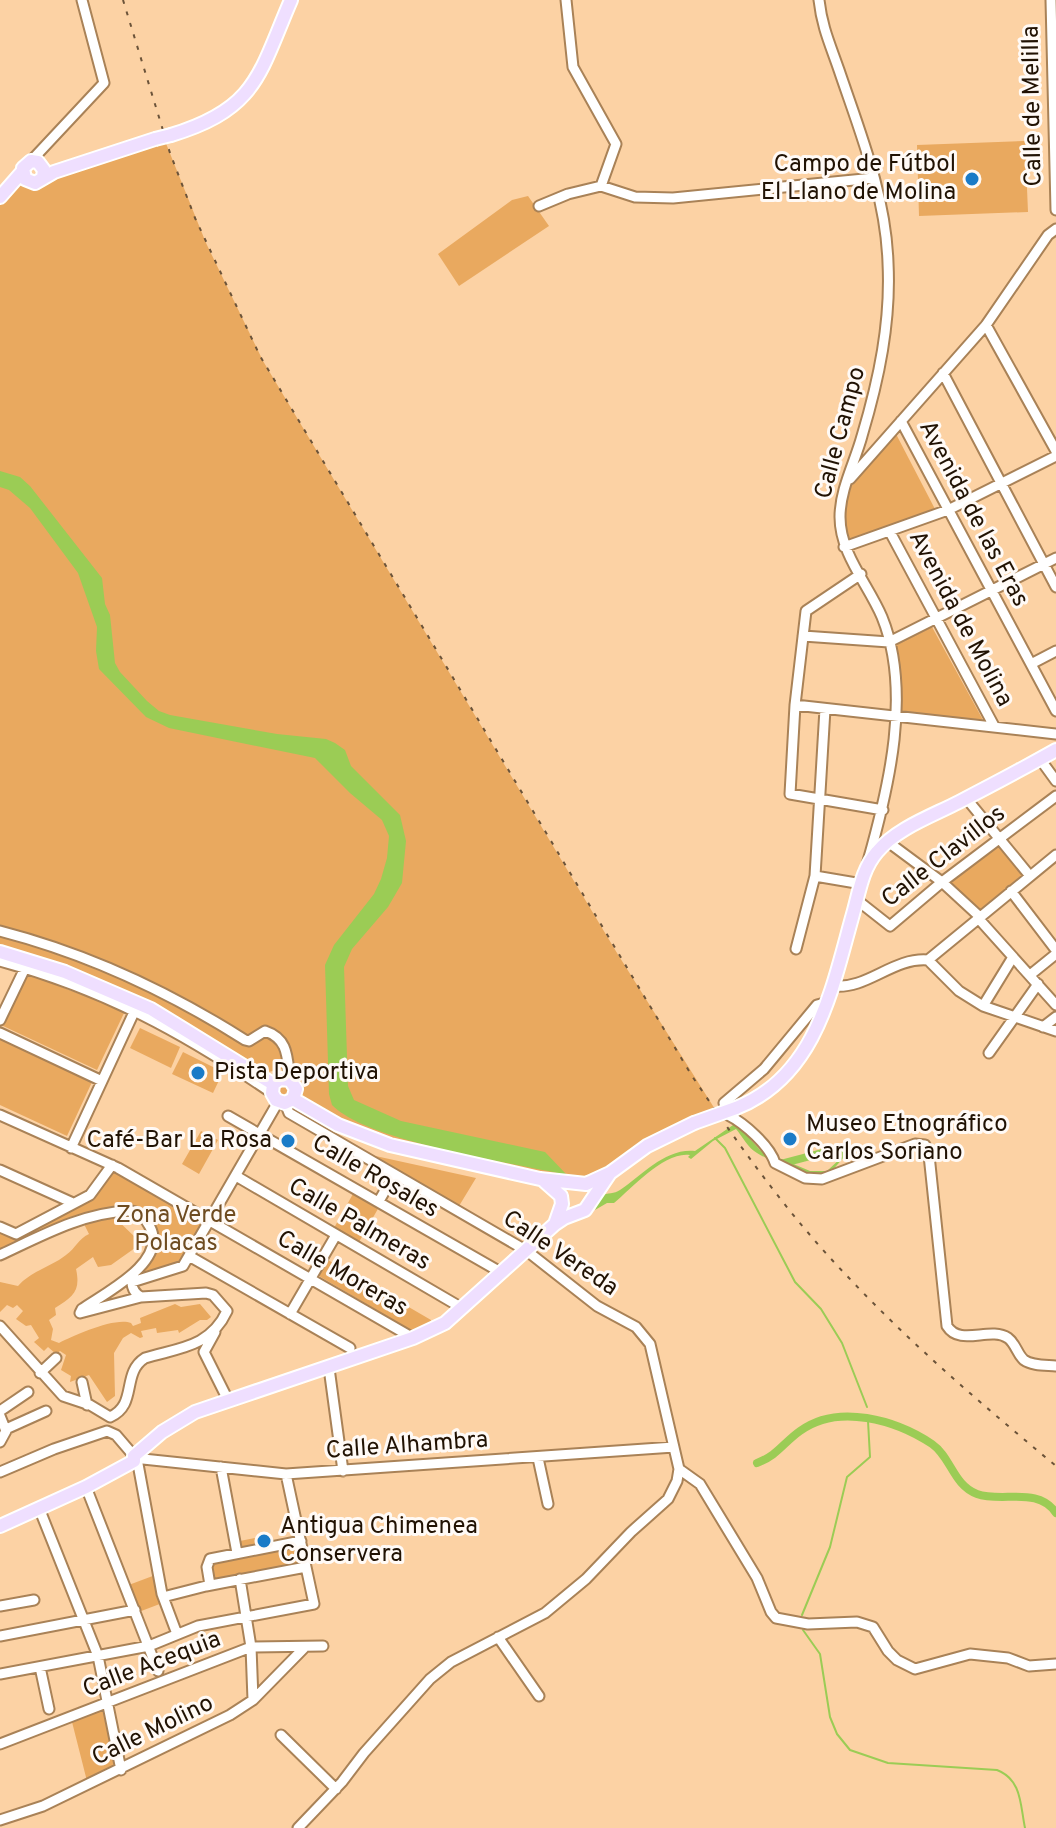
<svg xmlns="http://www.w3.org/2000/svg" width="1056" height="1828" font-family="Overpass,sans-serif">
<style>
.green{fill:#e9a95f}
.water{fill:#9bcc55}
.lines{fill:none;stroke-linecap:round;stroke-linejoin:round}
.stream{stroke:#9bcc55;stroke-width:2}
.canal{stroke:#9bcc55;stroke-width:8}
.minor-casing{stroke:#a98257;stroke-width:13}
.major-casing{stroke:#fff;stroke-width:16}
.minor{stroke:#fff;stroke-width:9}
.major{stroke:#efdfff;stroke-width:12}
.rail{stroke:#6b5339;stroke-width:2;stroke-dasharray:4 8;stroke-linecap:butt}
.major-bridge-casing{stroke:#fff;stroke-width:16;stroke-linecap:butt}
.major-bridge{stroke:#efdfff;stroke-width:12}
.poi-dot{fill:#1a7bc7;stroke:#fffaf6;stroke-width:3}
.labels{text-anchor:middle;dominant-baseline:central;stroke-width:6;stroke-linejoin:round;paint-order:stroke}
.street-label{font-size:24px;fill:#211203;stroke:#fffaf6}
.poi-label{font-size:24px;fill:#211203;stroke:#fffaf6;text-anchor:start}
.park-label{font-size:24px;fill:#6f4c21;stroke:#fffaf6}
</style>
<rect width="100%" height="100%" fill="#fcd2a4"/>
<path class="green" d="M163,136L206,243L263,361L617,953L718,1114L586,1184L406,1150L289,1101L273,1092L284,1080L287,1048L270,1032L249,1041L107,966L0,931V198L12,187Z
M1025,141L1028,212L919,216L917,145Z
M528,196L549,226L459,286L438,254L512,200Z
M896,434L936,511L848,540L844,516L848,490Z
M932,627L983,720L901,714L899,664L894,646Z
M997,844L1024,875L980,913L948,882Z
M0,934L52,948L155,991L242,1043L268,1036L283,1046V1069L268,1072L262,1071L159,1008L101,980L0,948Z
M25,973L125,1011L97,1070L1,1025Z
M140,1028L180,1047L171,1068L130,1048Z
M0,1039L92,1082L67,1136L0,1105Z
M183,1052L223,1072L213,1093L172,1074Z
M201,1131L218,1140L199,1174L182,1164Z
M371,1155L476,1178L459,1206Z
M112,1165L210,1220L183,1266L132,1282L154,1239L134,1211L73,1223L0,1255V1227L14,1235L90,1195Z
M354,1192L379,1207L359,1242L334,1228Z
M113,1216L136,1238L135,1248L111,1265L98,1267L93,1257L76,1269C81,1291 73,1297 55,1308L56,1315L49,1320L53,1329L51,1340L59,1343C75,1335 115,1317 131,1323L133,1326L141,1323L140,1318L175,1304L181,1307L200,1304L211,1317L207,1320H200L179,1333L178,1330L157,1333L156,1328L141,1331L143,1337L140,1338L131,1333L123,1338L114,1353L115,1396L107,1402L89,1375L70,1382L71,1376L61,1370L66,1355L60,1351L56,1354L48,1347L44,1351L34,1342L39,1338L31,1325L26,1326L16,1319L23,1311L17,1305L13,1308L7,1305L0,1312V1282L18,1286C31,1271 51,1267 66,1255C76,1248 78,1239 89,1234L84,1224Z
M328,1260L431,1320V1322L412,1331L319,1276Z
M270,1535L271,1547L301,1541L306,1567L210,1585L208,1562L236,1553L235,1542Z
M158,1574L165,1602L136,1613L126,1586Z
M109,1703L121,1770L88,1785L71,1718Z"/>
<path class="water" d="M0,471L20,477L30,486L102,578L105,604L110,615L115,663L120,672L147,701L159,711L170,715L277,734L326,739L335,743L345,750L351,766L400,815L406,841L402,883L388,907L352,949L344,967L348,1086L354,1100L401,1121L545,1152L567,1175C514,1163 368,1142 332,1105L329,1094L325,965L334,945L374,894L381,879L387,858L389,836L382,820L350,793L315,758L169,728L146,717L99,669L96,651L97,627L78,573L30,508L9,490L0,487Z
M736,1123L760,1150L810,1171H827L842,1157L841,1148L850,1143L852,1148L830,1173C812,1181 774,1163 757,1153C748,1148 742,1136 736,1129L713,1141L691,1159L688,1157L690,1155C665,1151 632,1188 614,1203H607L595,1210L601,1195C608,1193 614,1194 620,1190C643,1175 665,1148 695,1151Z"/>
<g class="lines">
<path class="stream" d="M715,1138L725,1148L795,1282L821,1309L842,1343L867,1407
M802,1615L830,1547L847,1477L870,1457L868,1421
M803,1630L820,1654L830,1717L837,1734L850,1750L888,1763L997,1770C1022,1780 1020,1804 1025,1828"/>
<path class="canal" d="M784,1163L841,1148
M757,1463C778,1455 783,1443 800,1431C838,1403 896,1420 932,1444C951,1457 953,1485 977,1494C1002,1503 1038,1486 1056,1513"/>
<g class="minor-casing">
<path id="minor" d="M566,0L573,67L616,144L601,186
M819,0C822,27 830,44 839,70C860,132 886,196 888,263C891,322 879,379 862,436C855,462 840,489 840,517C840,554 868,584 882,617C912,691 889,787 868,861
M1051,0L1056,210
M31,161L104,83L82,0
M539,206L568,194L601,186L635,197L673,198L874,178
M986,325L1056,451
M943,373L1056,587
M901,421L1056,711
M850,479L986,325L1048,235L1056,229
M890,532L994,726
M844,547L948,510L1056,456
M861,574L806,611L795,705L790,794L883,810
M803,636L889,642L1056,558
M1031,664L1056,651
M795,705L1056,734
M1040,759L1056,781
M966,798L1030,876
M888,842L942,882L980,917
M815,876L862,884
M1011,891L1056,950
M857,900L890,926L942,882L1056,796
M978,918L1056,1005
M0,931C89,954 168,991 245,1040L249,1041L265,1031C289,1039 287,1058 290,1080
M796,949L815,876L825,709
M928,960L1056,855
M0,961C104,989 184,1033 272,1093
M1030,975L1056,954
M833,986C867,990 893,957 928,960L959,991L983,1006L1056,1031
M828,1002L817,1005L764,1069L724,1103L728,1115C744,1123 770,1146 775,1163L805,1178L822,1179L915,1144L925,1145L929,1155L947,1326C960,1347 990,1326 1008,1338C1016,1344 1017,1354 1024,1360C1032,1366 1047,1365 1056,1366
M983,1006L1013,957
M0,1020L25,968
M1043,1027L1056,1017
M0,1033L102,1081
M989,1053L1038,984
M285,1103L289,1113L527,1251L597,1306L636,1327L650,1344L679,1469L677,1481L668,1499L631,1532L586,1579L545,1613L451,1662L430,1679L364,1753L342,1782L298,1828
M0,1115L118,1168L413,1338
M228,1116L502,1273
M71,1148L135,1010
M0,1170L73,1203
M236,1176L462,1308
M379,1201L394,1175
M0,1227L16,1234L90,1195L112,1165
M0,1255C39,1237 82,1213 127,1211C138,1210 145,1217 150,1227C168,1262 105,1293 82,1309L80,1313L141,1297
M189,1256L350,1348
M132,1282L183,1266L278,1102
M290,1314L336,1235
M0,1326L63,1396L90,1405L110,1417C138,1405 121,1373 145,1358C177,1348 210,1348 227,1311L213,1295L206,1293L141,1297C132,1292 130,1283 134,1273
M215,1332L204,1352L228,1400
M329,1368L343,1471
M40,1373L56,1358
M82,1382L87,1405
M0,1411L28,1392
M0,1416L6,1431L0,1442
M6,1429L46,1411
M538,1458L548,1504
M143,1459L286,1474L674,1447
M138,1464L162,1594L177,1634
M221,1467L237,1553
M679,1469L700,1484L757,1578L771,1612L776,1618L808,1624L857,1622L873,1627L888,1651L897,1660L915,1669L970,1654L1008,1658L1029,1666L1056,1664
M0,1472L54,1449L107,1431L116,1435L134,1456
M86,1487L158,1671
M39,1508L98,1656L121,1770
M240,1579L251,1647L253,1700
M210,1585L207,1567L210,1559L301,1541
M163,1597L206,1586L306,1567
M0,1606L34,1600
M0,1636L135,1610
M498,1637L539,1696
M40,1667L49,1709
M0,1674L149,1646L198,1626L314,1604L286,1474
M281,1735L336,1789
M0,1744L251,1647L323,1646
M0,1820L43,1806L230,1715L253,1700L304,1648"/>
</g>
<g class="major-casing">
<path id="major" d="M171,135C257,109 259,74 291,0
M43,177L44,170L38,162L31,161L23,168L25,179L35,183L54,172L155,139
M0,197L22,172
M0,952L65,972L151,1009L273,1084
M273,1084L280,1079L290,1080L296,1089L293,1099
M273,1084L272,1093L276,1100L285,1103L293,1099
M293,1099L338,1125L390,1145L540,1179L586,1184L610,1173L647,1146L694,1123
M736,1108C817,1076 832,988 853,914C859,893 862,869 877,852C897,828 932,816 959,802C992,785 1024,768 1056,750
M544,1181L561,1196L562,1204L555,1224
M0,1526L86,1487L134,1461V1456L162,1432L195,1412L413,1338L445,1323L555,1224L564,1218L585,1210L610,1173"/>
</g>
<use href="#minor" class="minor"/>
<use href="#major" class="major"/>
<path class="rail" d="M123,0L170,153L195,218L260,356L692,1076C740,1147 790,1217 849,1278C913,1346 985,1407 1056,1466"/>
<g class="major-bridge-casing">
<path id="major-bridge" d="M155,139L171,135
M694,1123L736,1108"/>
</g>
<use href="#major-bridge" class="major-bridge"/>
</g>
<g class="poi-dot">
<circle cx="972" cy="179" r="8"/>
<circle cx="198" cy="1073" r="8"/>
<circle cx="790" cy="1139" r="8"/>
<circle cx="288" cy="1141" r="8"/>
<circle cx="264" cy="1541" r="8"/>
</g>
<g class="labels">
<g class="street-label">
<text transform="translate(1033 106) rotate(-91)">Calle de Melilla</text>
<text transform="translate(841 433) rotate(-75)">Calle Campo</text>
<text transform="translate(973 514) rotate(62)">Avenida de las Eras</text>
<text transform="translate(960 619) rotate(62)">Avenida de Molina</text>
<text transform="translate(944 857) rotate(-38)">Calle Clavillos</text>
<text transform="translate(375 1177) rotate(30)">Calle Rosales</text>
<text transform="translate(359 1225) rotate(30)">Calle Palmeras</text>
<text transform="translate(560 1254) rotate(34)">Calle Vereda</text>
<text transform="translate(342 1274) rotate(30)">Calle Moreras</text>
<text transform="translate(407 1446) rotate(-4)">Calle Alhambra</text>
<text transform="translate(152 1665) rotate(-21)">Calle Acequia</text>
<text transform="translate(153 1731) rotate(-26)">Calle Molino</text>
</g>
<g class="poi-label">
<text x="956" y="165" text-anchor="end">Campo de Fútbol<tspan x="956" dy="28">El Llano de Molina</tspan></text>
<text x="214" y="1073">Pista Deportiva</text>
<text x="806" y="1125">Museo Etnográfico<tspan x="806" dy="28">Carlos Soriano</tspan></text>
<text x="272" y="1141" text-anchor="end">Café-Bar La Rosa</text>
<text x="280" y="1527">Antigua Chimenea<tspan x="280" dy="28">Conservera</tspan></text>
</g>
<g class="park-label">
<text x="176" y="1216">Zona Verde<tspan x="176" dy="28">Polacas</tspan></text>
</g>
</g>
</svg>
